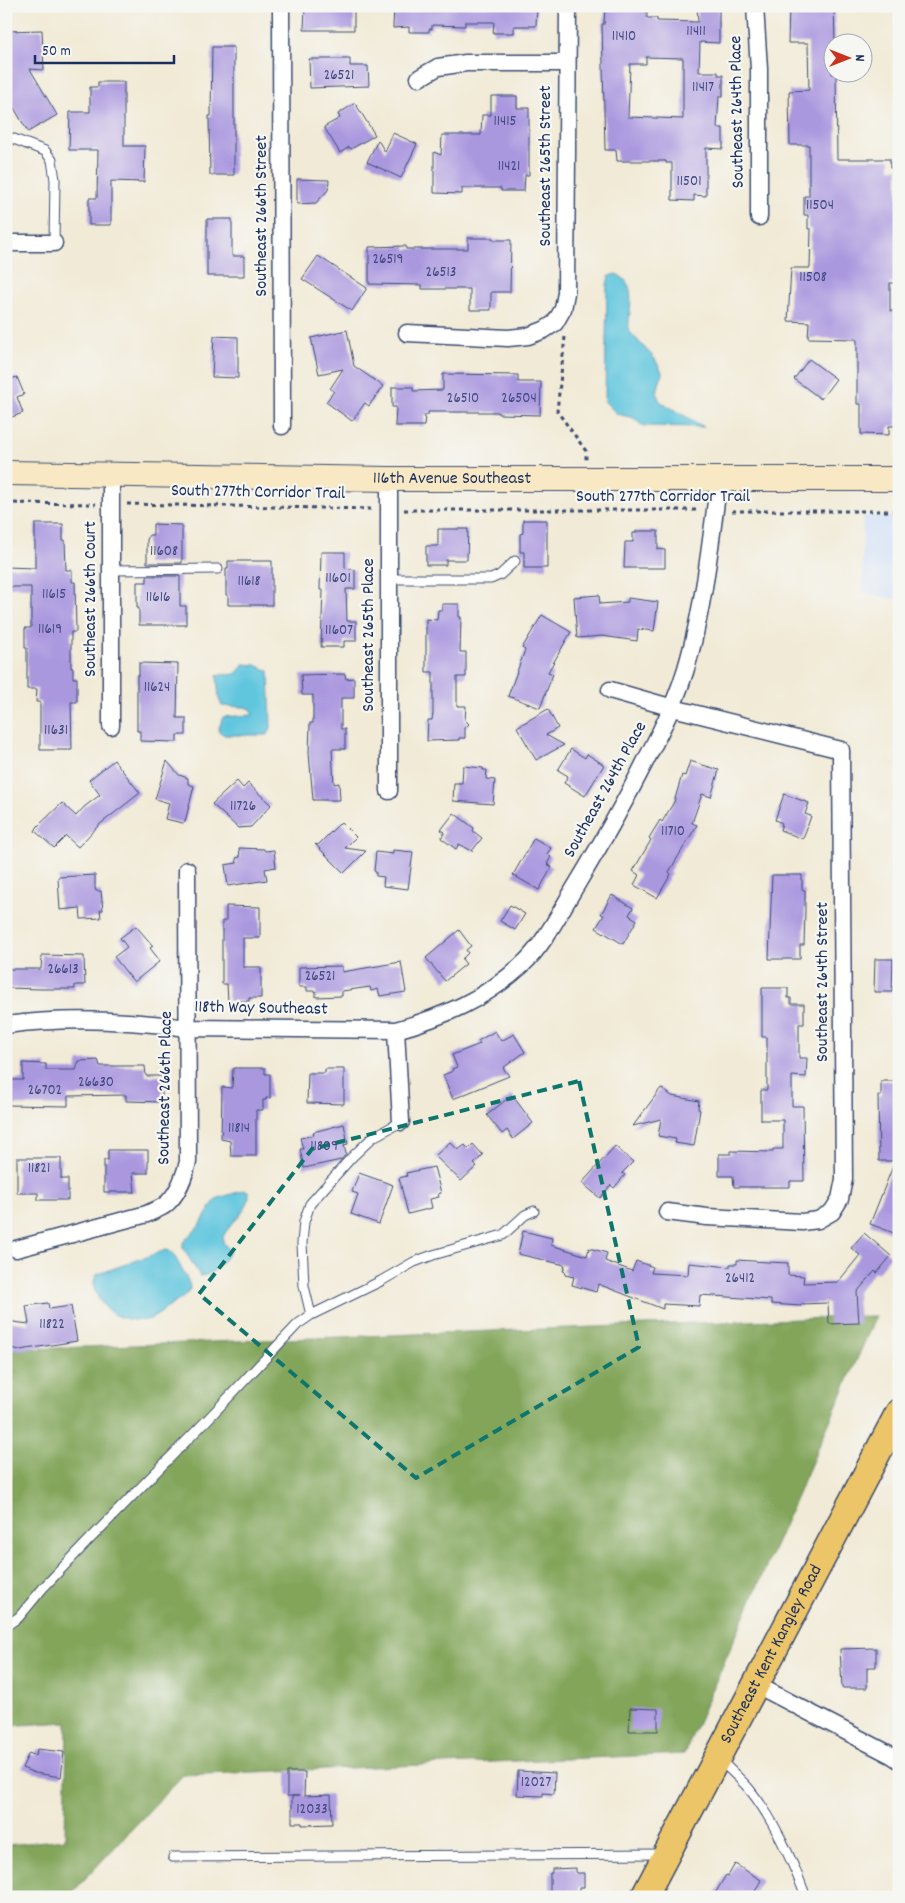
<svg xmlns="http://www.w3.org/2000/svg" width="905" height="1903" font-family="Dekko,sans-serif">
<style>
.built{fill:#cbdcf9}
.forest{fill:#82a55a;stroke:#4e6a5c}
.water{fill:#60c6de;stroke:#3e7a9e}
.building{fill:#aa98df;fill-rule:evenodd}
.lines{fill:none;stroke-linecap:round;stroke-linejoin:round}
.service-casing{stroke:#3b4b70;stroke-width:11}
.minor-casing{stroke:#3b4b70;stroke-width:19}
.secondary-casing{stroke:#3b4b70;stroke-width:26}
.primary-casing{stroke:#3b4b70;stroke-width:29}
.path{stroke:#3b4b70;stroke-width:3;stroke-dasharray:4 4;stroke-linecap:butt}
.service{stroke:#fff;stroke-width:9}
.minor{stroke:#fff;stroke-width:16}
.secondary{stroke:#f8e8c3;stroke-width:24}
.primary{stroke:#edc569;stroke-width:26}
.marked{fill:none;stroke:#0f766e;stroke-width:4;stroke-dasharray:10 6;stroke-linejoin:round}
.labels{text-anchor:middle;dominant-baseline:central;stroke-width:4.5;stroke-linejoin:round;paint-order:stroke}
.number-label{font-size:15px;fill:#3f497e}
.street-label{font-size:18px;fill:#1b2f5e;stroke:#f6f6f2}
</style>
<rect width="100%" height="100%" fill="#f6f6f2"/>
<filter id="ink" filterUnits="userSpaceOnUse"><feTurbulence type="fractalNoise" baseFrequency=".02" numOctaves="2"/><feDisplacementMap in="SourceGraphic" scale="10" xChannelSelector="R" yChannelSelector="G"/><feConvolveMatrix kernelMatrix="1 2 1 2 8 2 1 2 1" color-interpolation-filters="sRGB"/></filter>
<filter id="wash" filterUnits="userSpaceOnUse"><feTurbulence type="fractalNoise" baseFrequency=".0096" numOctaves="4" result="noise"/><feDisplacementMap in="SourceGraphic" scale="20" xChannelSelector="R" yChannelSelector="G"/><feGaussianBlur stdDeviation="1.12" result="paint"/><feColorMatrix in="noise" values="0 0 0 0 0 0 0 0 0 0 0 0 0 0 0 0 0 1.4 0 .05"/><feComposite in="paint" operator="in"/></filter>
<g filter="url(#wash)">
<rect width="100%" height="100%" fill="#f1ead6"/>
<path class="built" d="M863,516L899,517V600L862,592Z"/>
<path class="forest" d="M876,1316L684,1754L183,1775L68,1897H6V1845L65,1839L67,1722L6,1726V1350Z"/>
<path class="water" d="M616,274C640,284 627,311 629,331L655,359L662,372C661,383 653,393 661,402L704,427L645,426L640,424L634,418L617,414L605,402L607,285L609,276Z
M244,664L256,665L269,671L271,728L268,735H225L218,731L223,717L253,715L251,709L245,707L222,706L219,699L217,676C233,671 232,681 244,664Z
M244,1190L248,1191C254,1207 229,1223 223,1237V1242L230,1252C222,1262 213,1276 200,1276L183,1248V1242L200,1225L216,1199Z
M166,1250L170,1251L173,1254C177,1261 191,1282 190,1289C187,1297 175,1302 169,1307C162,1311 154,1319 146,1320C138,1322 122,1318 115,1315C103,1309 86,1285 98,1274Z"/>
<g id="blocks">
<path class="building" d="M305,6H354V30H304Z
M394,6H537L536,26H514V33H493L494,22H465V26L432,25V29H429V32H409V27L393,28Z
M605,6H647V18H657V21L698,22L697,6H719V43L700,42L699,72H718V75H723V96H719L717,128H723V149L706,148V196L694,195V201L672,200V163H666V161H617L616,150H605L602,24H604ZM646,57L683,58V119L628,117L630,64H646Z
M789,6L834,7L835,42H832V74H836L837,159H890V168H898L897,283H890V311H897L899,379L897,394V426H889V435L861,434V404H857V339L808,338L809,322L788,321L791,268H810L811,229H808V215H804V196H809V145H790L789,91L809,90L808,43H788Z
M42,30L44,70L30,69L57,115L28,132L6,94V31Z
M212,47H234V175H210L209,116H211Z
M309,59H350V66H368L369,86L310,88Z
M98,82H124V146H145L144,182L111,181V225H89V198H97L98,150H69L70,112H90V87H98Z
M491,96H517V108H529V175H525L524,191H501V188H462V194L434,193V152L441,155L442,135H481L482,115H491Z
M355,103L375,135L351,149L349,147L340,153L324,127L340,118L338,114Z
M393,133L417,144L401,178L367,162L378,140L385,152Z
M297,179L329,180L328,190L316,203L297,204Z
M207,219H232V256H244V276H207Z
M468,238H493V240H511L510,292H491V310H470V289H422V285L369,284V247L406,246V249H468Z
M318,256L367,288L352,311L302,279Z
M347,330L354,366L383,386L369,406L365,403L352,421L326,402L334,391L330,389L343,369L319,374L311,338Z
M214,336L238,337V378L212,377Z
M809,359L836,379L821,399L794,379Z
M8,371L11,379L17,377L24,394L17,397L23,413L6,419V372Z
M443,374L518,375V382H541L540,415L498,414V412H428V415H425L424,426H395L396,407H392V387H413V391L443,390Z
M523,520H547V568H524V552H520V534L523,533Z
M35,524H63V540H65L66,570H72V582H75L76,632H71V668H73V678H77V702H71L72,750H40V702H36L37,689H27V648H25V628H31V587H6V567L35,568Z
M153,524L182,525V563H147V540L149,535H153Z
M438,529H468L467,560H446V565H426V546H438Z
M636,531H658V549L665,550V568H624L625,542H633V533H636Z
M321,552H345V568L355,570V589H346L347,621H356V641H344V647H321L323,590H320Z
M228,561H272V605H228V595H226V569H228Z
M147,576H180V606H186V625H139V608H137V582H147Z
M599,595L600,604L628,602V598L658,602L654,631L638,629L637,641L602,636L577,638L574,597Z
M442,604H459V617H461L460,652H466V677H457V706H466L465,720L469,724L465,728V738H459V740L427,741L428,720H432L433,713V672H426V619L437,620L438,610H442Z
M542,615L571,632L548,672L553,674L540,708L508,696L525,650L522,648Z
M139,663L178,664L177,718H186V735H177V742L140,741V731H137V675H139Z
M345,674L346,679L354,678V698H341V729H345V749H332L334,784L339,783L340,800H313L309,753L310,723H313V695H302L301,675Z
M548,709L558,728L546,735L564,745L536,760L517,727Z
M571,749L585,758L587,754L604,765L585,796L564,783L568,776L558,770Z
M114,760L140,793L99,825L78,847L66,836L54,848L35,831L38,826L62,803L76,816L84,807L100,795L89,780Z
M167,761L179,775L188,778V784L194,786L185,822L183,823L165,819L169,803L155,799Z
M690,761L719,770L711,797L702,794L692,823L697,825L669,872L671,874L657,898L634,885L639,875L633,871L651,840L649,838L660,820L662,822L674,802L682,775L685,776Z
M463,766L483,768V770H487L486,779L495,780L493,804L453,801L454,783H462Z
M237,781L243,788L248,783L271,805L251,827L238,828L212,804Z
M784,794L809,803L805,814L811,816L803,839L780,830L782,823L775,820Z
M454,813L474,828L473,831L482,838L472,851L459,844L456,849L441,838L445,832L441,830Z
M341,822L356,837L345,848L366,851L344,873L315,844L318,845Z
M534,838L551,848L547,854L551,857L547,864L552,867L539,890L513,875Z
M239,848L264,849L265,851L274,850L276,867L265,869L267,880L228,886L225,865L237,863L236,858L240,857Z
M393,850L413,852L408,889L383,886L384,877L376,876V872L374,871L376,852L393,854Z
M95,875V888L96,891H101L103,910H100L101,918L81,919L80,908L60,910L58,877Z
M772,875H802V890H805V911L804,945H800V959H769Z
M612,895L633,908L629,915L637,920L623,944L596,928L604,915L601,914Z
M510,905L525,914L515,930L500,921Z
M226,906L260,907V938H243V967H261V998H249V1001H228L227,984H222V921H226Z
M136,926L153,946L150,948L160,961L134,982L114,957L127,947L120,938Z
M459,930L471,946L466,950L468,953L462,959L466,964L445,981L426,958Z
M42,955L84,956L85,985H75V989H41L6,988V969H41Z
M875,959H893L892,992H874Z
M401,962L406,992L380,996L378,989L371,991L370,987L342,991V996L316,997V991H307V987H299V967L342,966V972Z
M762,988H788V998H791V1004H804V1024H799V1058H807L806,1077L792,1076V1106H803L804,1181H790V1187H734L733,1176H719V1154H731V1151L773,1152V1149H783V1120H761V1090H767V1037H762Z
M495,1031L501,1041L514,1034L525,1052L503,1068L509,1076L453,1099L443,1075L453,1071L452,1069L457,1067L452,1055L480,1044L478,1041Z
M98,1060L100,1066H145L146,1076H162V1102L126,1101V1095L68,1096V1106L6,1105V1080H23V1063L46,1064V1070H76L79,1061Z
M235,1068H265V1074H270V1098H266V1100H263V1110H256V1156H231L230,1141L221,1139L222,1087L232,1088L233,1069Z
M325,1069H344V1104L307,1103L308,1073H325Z
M881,1081H899V1235L870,1224L895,1161H879L878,1096H881Z
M661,1088L672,1096L699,1101L698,1109L700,1110L694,1146L675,1143L676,1139L658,1136L661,1119L633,1126Z
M512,1095L533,1123L513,1139L507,1130L502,1134L487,1115Z
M344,1124L348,1144L344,1145L346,1154L341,1160L304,1168L300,1149H303L300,1138L314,1135L313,1132Z
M450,1142L458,1150L465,1145L468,1149L473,1144L483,1155L474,1164L477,1166L461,1181L435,1156Z
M615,1146L633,1162L622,1173L625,1175L614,1188L611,1185L600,1198L582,1183Z
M108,1150H148V1173H133L135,1192H104V1160H108Z
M17,1158H61V1179H68V1200H38V1193H17Z
M434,1167L441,1193L438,1194L439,1197L430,1199L432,1208L408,1214L399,1178L407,1176L406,1173Z
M359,1173L393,1185L379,1224L351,1214L358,1194L352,1192Z
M523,1231L552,1238L551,1245L587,1256L589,1248L607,1253L605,1261L632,1271L636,1261L653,1267L651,1273L688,1275L689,1263L730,1267V1264H737V1260L768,1262L788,1263V1275L804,1276L803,1283L838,1282L860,1255L851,1248L864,1233L891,1256L877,1273L875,1271L857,1292L859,1323L829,1324L828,1303L801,1304V1306L771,1304V1300L700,1295L699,1306L663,1304V1309L598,1284L596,1292L572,1285L574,1277L565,1275L566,1272L563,1271L565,1265L518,1254Z
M48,1303L49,1309L71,1306L77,1341L20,1350L6,1347V1321L29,1324L26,1306Z
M876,1648V1667H867V1688H842L840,1649Z
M630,1708L658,1709V1731H629Z
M37,1749L64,1752L61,1777L35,1773L22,1768L29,1753L36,1756Z
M518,1771L555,1773L554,1794L543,1793V1796L517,1795Z
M287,1772H305L304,1796L331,1795L332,1824L302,1825V1823H292V1796H299H287Z
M735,1864L761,1880L752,1897H713L726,1875L728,1876Z
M576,1868V1873H584V1887H579V1897H550V1873H552V1869Z"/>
</g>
</g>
<g filter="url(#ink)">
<use href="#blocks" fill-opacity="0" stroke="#3b4b70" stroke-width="1"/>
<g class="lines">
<g class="service-casing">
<path id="service" d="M6,136L45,151L52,160L55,180L54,243
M111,570L218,569
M389,579H491L500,575L515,561
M311,1315L304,1286L302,1243L304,1222L310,1204L351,1158L373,1137L401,1122
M6,1626L19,1617L43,1588L91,1538L208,1419L298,1324L311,1315L381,1281L414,1262L433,1255L503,1235L525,1215L534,1211
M719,1759C729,1769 741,1779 750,1790C775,1821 792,1860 806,1897
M173,1857L663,1854"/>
</g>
<g class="minor-casing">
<path id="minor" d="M281,6L282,426
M755,6L759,69V217
M419,78L438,67L466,63H567
M6,243H54
M407,333L508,338L528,336L544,330L555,323L563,309L566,293L568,6
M111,473V726
M389,479V791
M610,690L673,708L841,750L844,1179L840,1199L832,1212L818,1220L802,1222L707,1217L667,1212
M6,1025C66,1017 128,1020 187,1028L396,1030C443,1017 485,999 522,965C545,944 561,910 577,884C601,844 624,804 645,762C663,727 679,696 689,658C705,599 711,538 719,479
M396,1030L401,1122
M16,1249L147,1214C152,1211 160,1209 165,1205C178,1195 184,1177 188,1162L187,870
M755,1684L893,1756L899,1760"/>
</g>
<g class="secondary-casing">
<g id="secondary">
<path id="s1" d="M6,473L389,479H899"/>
</g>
</g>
<g class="primary-casing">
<g id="primary">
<path id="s2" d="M644,1897L899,1412"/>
</g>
</g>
<path class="path" d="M565,337L557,411L586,451V460
M6,503L96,504
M127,504L373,509
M404,510H698
M732,511H899"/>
<use href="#service" class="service"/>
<use href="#minor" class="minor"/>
<use href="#secondary" class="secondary"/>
<use href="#primary" class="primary"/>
</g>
</g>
<path class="marked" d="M579,1081L639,1347L416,1478L199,1294L312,1149Z"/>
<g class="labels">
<g class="number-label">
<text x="696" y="32">11411</text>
<text x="624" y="37">11410</text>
<text x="339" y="76">26521</text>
<text x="703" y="88">11417</text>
<text x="505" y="122">11415</text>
<text x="509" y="167">11421</text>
<text x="689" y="182">11501</text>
<text x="820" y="206">11504</text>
<text x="388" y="260">26519</text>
<text x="441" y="273">26513</text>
<text x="813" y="278">11508</text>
<text x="463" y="399">26510</text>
<text x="519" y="399">26504</text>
<text x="164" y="552">11608</text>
<text x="338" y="579">11601</text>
<text x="249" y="582">11618</text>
<text x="54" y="595">11615</text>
<text x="158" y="598">11616</text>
<text x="50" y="630">11619</text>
<text x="339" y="631">11607</text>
<text x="157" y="688">11624</text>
<text x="56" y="731">11631</text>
<text x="243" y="807">11726</text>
<text x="673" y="832">11710</text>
<text x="63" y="970">26613</text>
<text x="320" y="977">26521</text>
<text x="96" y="1083">26630</text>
<text x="45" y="1091">26702</text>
<text x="239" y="1129">11814</text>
<text x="324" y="1147">11809</text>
<text x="39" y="1169">11821</text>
<text x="740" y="1279">26412</text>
<text x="52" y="1325">11822</text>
<text x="536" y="1783">12027</text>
<text x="312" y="1810">12033</text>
</g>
<g class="street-label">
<text transform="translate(738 112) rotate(-91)">Southeast 264th Place</text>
<text transform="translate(546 166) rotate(-90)">Southeast 265th Street</text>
<text transform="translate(262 216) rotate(-90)">Southeast 266th Street</text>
<text stroke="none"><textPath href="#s1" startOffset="446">116th Avenue Southeast</textPath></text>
<text transform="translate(258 493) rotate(1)">South 277th Corridor Trail</text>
<text x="663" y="497">South 277th Corridor Trail</text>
<text transform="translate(91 599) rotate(-90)">Southeast 266th Court</text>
<text transform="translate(369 635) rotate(-90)">Southeast 265th Place</text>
<text transform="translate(606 790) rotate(-61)">Southeast 264th Place</text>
<text transform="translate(823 982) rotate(-90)">Southeast 264th Street</text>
<text transform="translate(261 1009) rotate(1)">118th Way Southeast</text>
<text transform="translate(166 1088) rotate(-89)">Southeast 266th Place</text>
<text stroke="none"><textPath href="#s2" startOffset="274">Southeast Kent Kangley Road</textPath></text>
</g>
</g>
<rect width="905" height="1903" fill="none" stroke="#f6f6f2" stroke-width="25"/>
<g transform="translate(848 58) rotate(90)"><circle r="24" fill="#f6f6f2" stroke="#9ea6b7"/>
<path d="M0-4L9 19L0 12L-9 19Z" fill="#c8321e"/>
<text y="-8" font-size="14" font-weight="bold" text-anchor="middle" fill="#1b2f5e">N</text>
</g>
<path d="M35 55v8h139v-8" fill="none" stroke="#1b2f5e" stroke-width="2.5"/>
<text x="42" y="55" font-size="15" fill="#1b2f5e" stroke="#f6f6f2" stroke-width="4" paint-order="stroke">50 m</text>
</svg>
